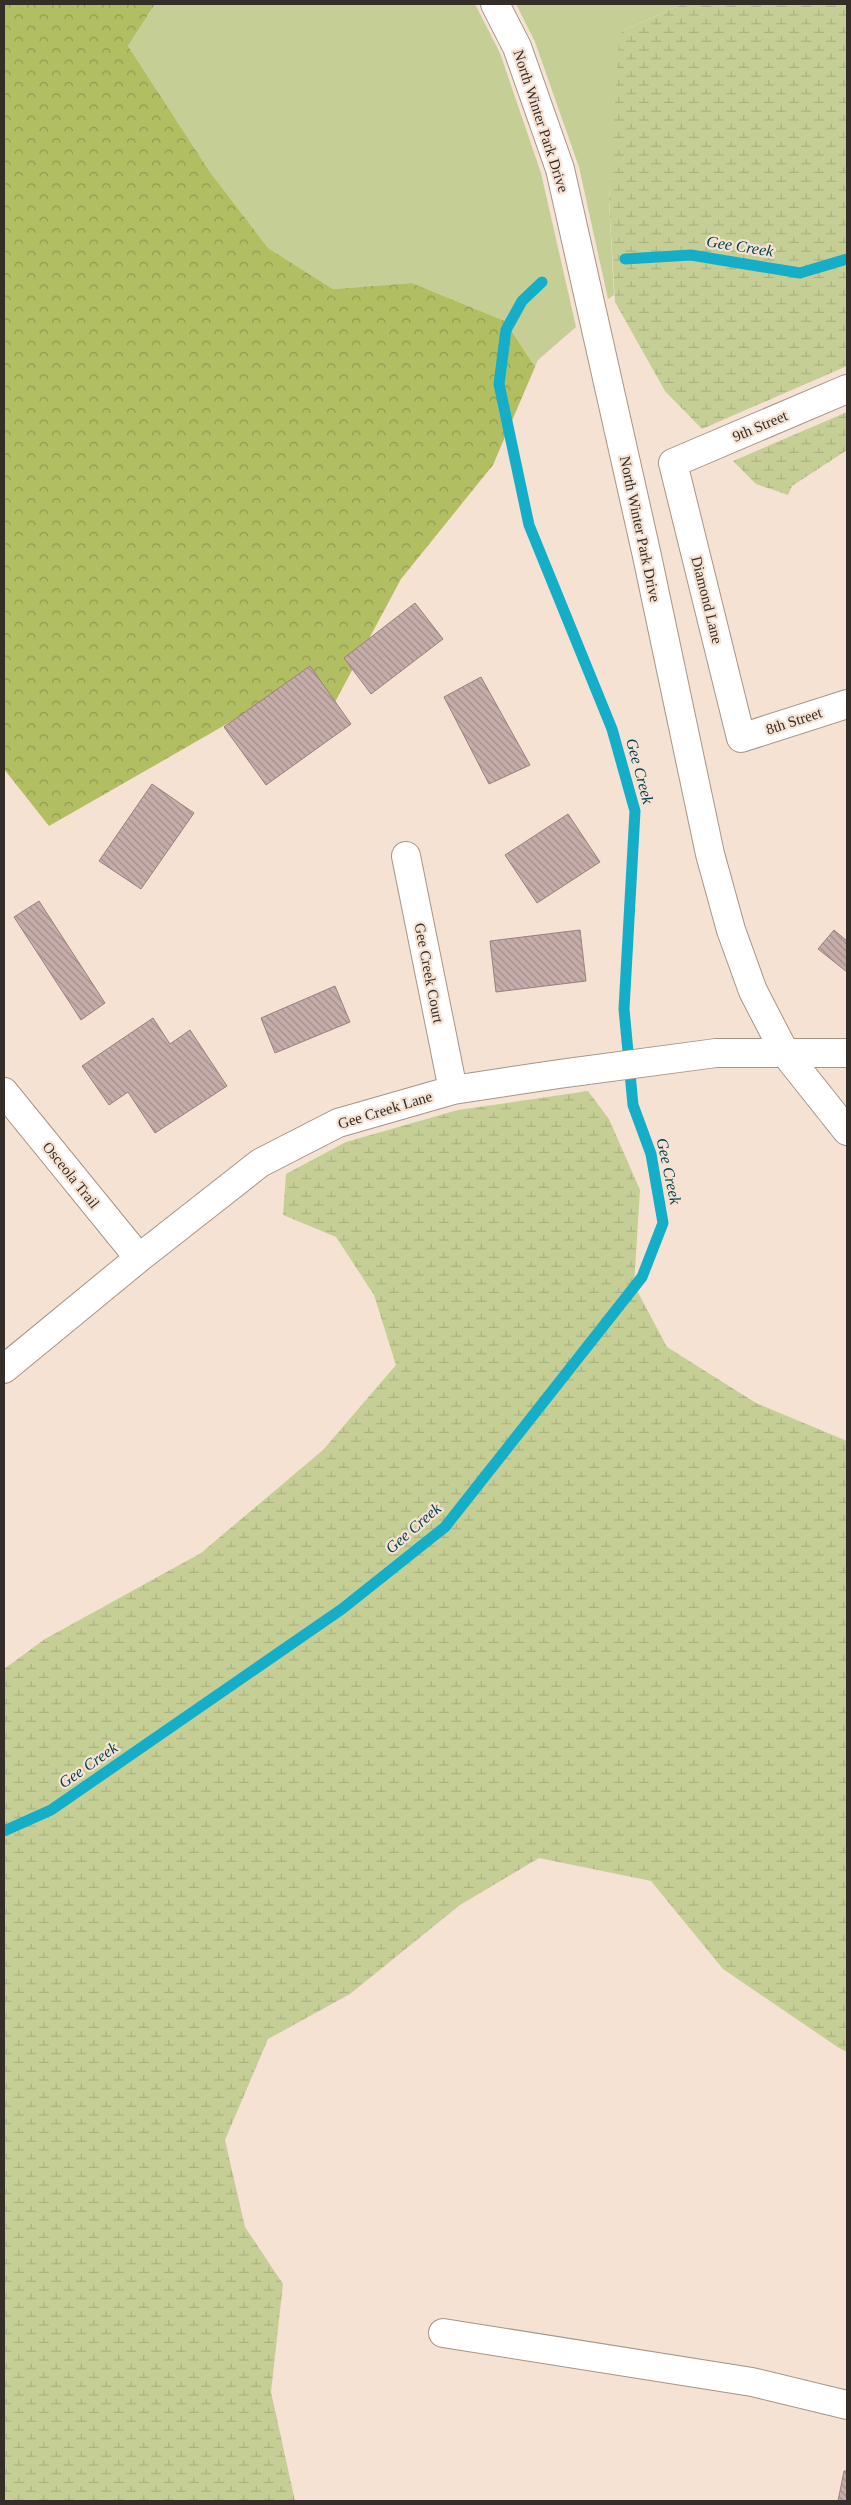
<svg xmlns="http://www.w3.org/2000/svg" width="851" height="2505" font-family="Georgia,serif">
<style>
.grass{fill:#c5cf95}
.forest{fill:url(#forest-crowns)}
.wetland{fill:url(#wetland-marsh)}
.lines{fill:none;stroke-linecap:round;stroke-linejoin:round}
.stream{stroke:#15aec9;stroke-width:11}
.building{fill:url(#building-back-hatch);stroke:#98817e}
.minor-casing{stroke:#a69587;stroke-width:30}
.minor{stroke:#fff;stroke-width:28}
.labels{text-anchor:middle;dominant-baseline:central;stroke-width:4.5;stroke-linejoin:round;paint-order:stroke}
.street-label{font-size:15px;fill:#352e28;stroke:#f5e2d3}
.water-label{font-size:16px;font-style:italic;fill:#02414c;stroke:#f5e2d3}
</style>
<defs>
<pattern id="forest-crowns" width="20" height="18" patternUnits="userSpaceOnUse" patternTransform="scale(1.25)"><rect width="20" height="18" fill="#b1be62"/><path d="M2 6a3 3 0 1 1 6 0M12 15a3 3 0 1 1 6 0" fill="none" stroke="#919b51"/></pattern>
<pattern id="wetland-marsh" width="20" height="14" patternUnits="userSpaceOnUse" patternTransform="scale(1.25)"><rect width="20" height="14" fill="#c5cf95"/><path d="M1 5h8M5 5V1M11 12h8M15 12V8" fill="none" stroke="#aab280"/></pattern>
<pattern id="building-back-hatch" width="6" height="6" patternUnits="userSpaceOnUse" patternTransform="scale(1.25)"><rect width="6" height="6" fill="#c6adaa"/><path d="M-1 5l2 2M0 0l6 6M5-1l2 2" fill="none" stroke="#a28d8a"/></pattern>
</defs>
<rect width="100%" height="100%" fill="#f5e2d3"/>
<path class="grass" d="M155,4H475L500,53L541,173L576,327L538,360L535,367L505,321L412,283L333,289L268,248L210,172L128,46Z
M516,4H683L622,31L609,200L614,295L608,299L579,167L535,42Z"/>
<path class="forest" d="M4,4H155L128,46L210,172L268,248L333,289L412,283L505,321L535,367L493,465L401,579L335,702L274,697L49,826L4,769Z"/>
<path class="wetland" d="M683,4H847V366L702,429L665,391L615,302L609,200L619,41L622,31Z
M847,412V450L792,486L788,495L756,484L733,461Z
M588,1091L609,1119L640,1190L634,1285L667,1347L756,1403L847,1441V2052L839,2048L723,1969L651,1881L539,1858L460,1905L350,1994L268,2039L225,2140L245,2227L283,2284L271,2392L295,2501H4V1669L45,1639L201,1553L323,1450L396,1365L374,1295L336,1237L283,1215L286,1174L346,1142L458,1110Z"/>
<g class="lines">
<path class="stream" d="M625,259L691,255L800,273L847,259
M4,1831L51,1810L342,1609L445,1527L642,1277L663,1223L651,1154L633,1105L624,1009L635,811L612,729L529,525L499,384L506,330L522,301L542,282"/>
</g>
<path class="building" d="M415,603L443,639L371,694L344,658Z
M310,666L351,724L266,785L224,727Z
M481,677L530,765L489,784L444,697Z
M152,784L194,813L141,889L99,861Z
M568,814L600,862L537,903L505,855Z
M39,901L105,1003L81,1020L14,917Z
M580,930L586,981L496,992L490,941Z
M834,930L847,941V972L818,949Z
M335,986L350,1022L275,1053L261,1018Z
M153,1018L170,1044L190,1030L227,1086L155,1133L128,1092L109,1105L82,1066Z
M844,2471H847V2501H838Z"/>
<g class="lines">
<g class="minor-casing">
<path id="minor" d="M495,4L517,47L560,169L647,556L710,854L731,930L753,991L785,1053L847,1131
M847,389L673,463L741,738L847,704
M406,856L453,1090
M4,1092L139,1258
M4,1369L139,1258L260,1163L338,1123L453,1090L559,1074L716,1053H847
M443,2333L752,2382L847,2405"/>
</g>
<use href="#minor" class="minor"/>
</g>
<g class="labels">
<g class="street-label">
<text transform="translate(541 121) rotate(72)">North Winter Park Drive</text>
<text transform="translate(760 426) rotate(-23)">9th Street</text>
<text transform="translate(640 529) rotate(78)">North Winter Park Drive</text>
<text transform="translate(707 600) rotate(76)">Diamond Lane</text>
<text transform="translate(794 721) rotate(-18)">8th Street</text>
<text transform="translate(429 973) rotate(79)">Gee Creek Court</text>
<text transform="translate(385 1110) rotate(-17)">Gee Creek Lane</text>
<text transform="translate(71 1175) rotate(51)">Osceola Trail</text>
</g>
<g class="water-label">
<text transform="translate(740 246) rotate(9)">Gee Creek</text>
<text transform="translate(640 771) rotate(75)">Gee Creek</text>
<text transform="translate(669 1171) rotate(78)">Gee Creek</text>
<text transform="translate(413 1528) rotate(-41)">Gee Creek</text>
<text transform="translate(88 1765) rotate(-35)">Gee Creek</text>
</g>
</g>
<rect width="851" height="2505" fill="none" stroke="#352e28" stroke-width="10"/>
</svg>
